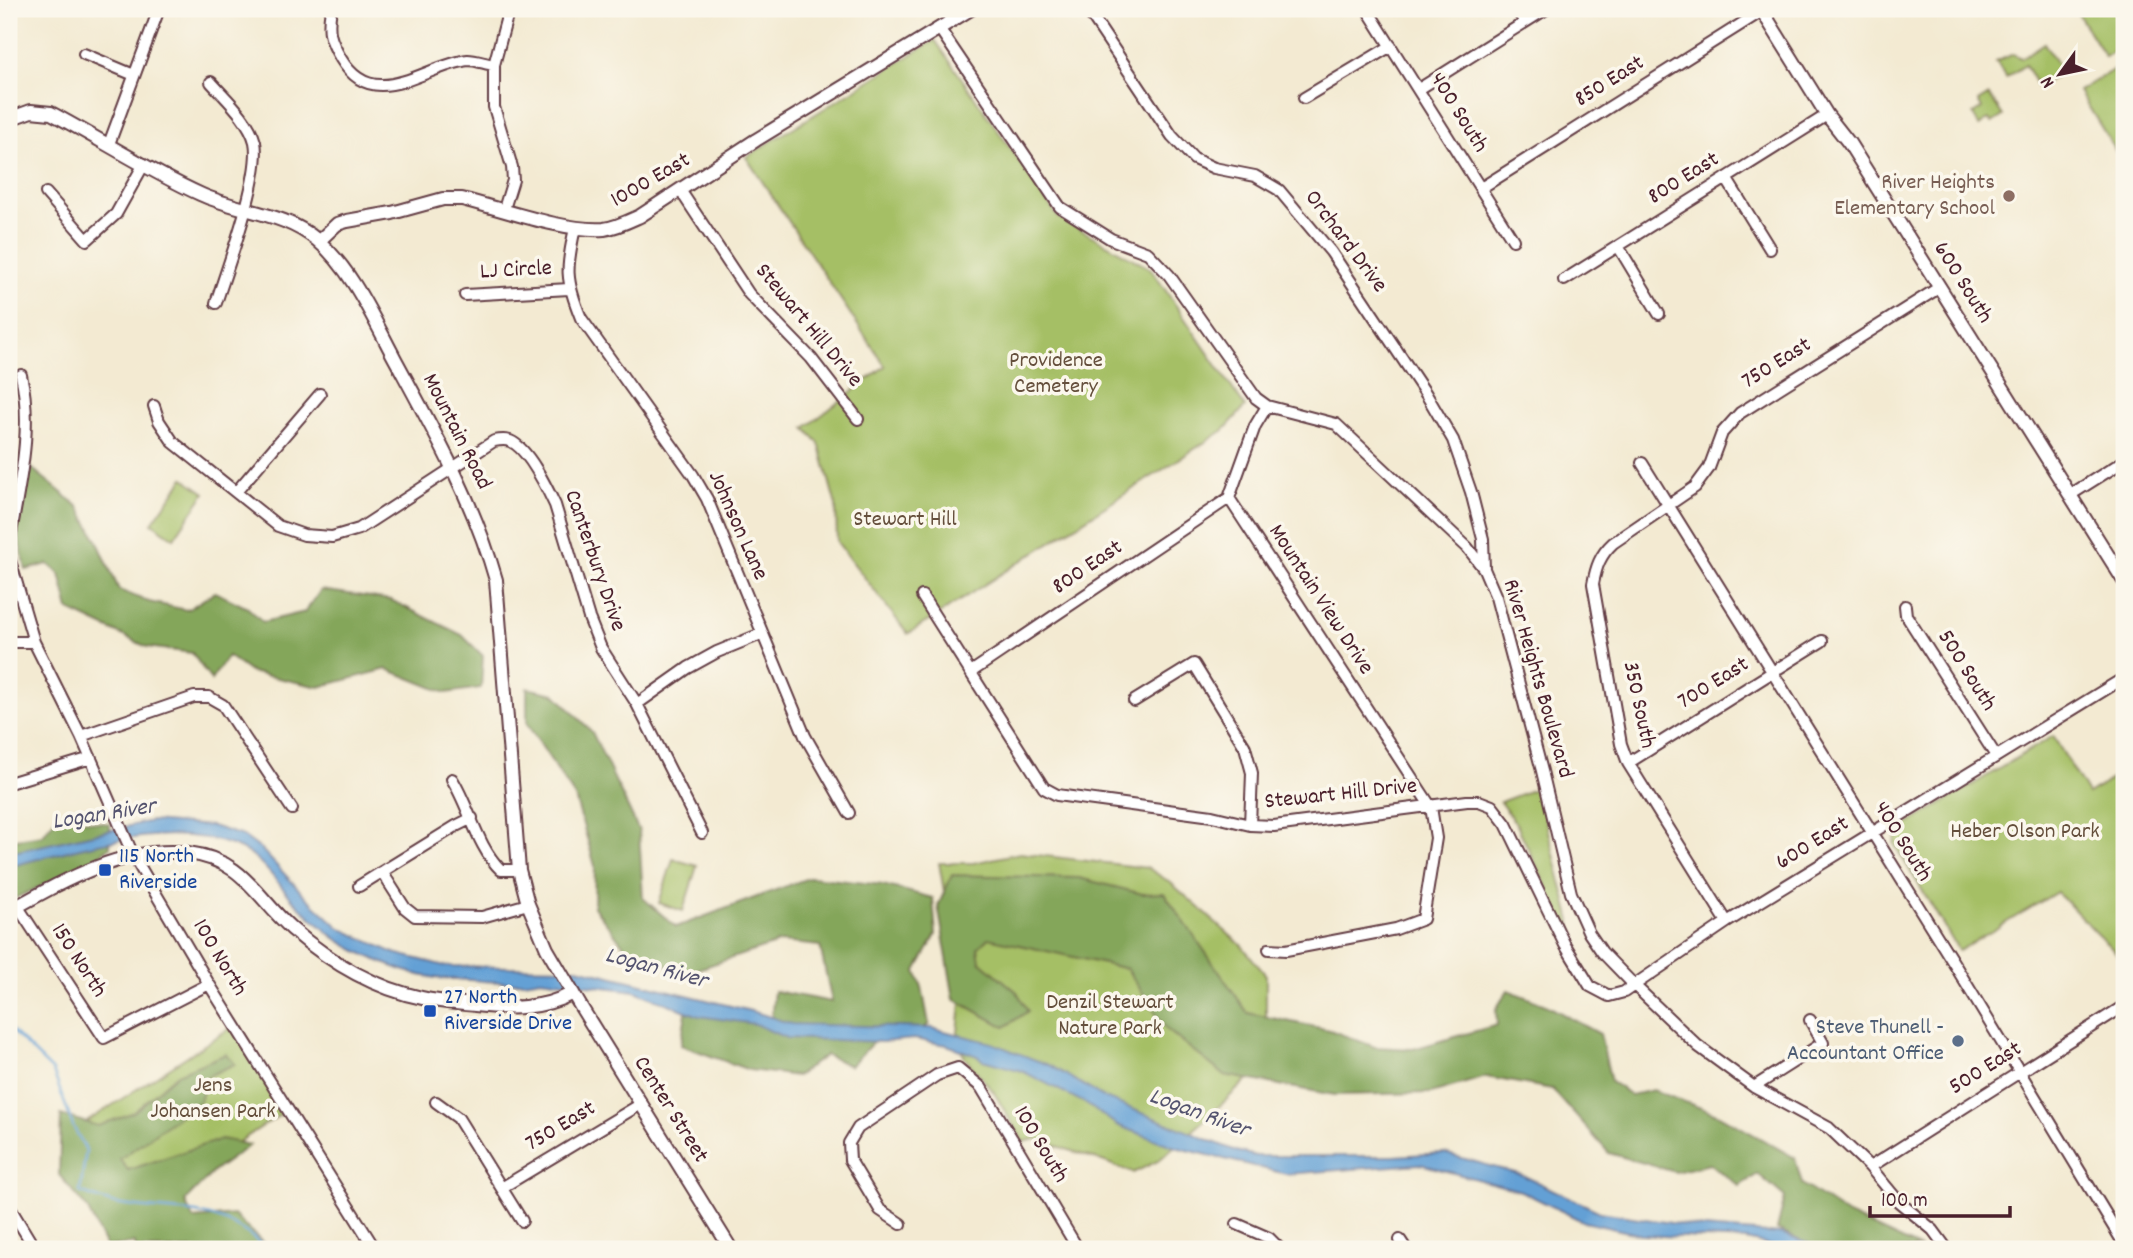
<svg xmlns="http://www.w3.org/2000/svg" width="2133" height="1258" font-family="Dekko,sans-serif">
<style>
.green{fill:#a5bf65;stroke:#786f48;stroke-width:2}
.forest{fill:#84a65a;stroke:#676242;stroke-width:2}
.water{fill:#64a0d5;stroke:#576080;stroke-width:2}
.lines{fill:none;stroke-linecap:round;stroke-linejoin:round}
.stream{stroke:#64a0d5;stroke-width:2.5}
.minor-casing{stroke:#633d44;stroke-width:14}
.tertiary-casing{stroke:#633d44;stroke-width:16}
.minor{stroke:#fff;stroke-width:10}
.tertiary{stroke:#fff;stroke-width:12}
.education-dot{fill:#8d6e63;stroke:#fbf7ec;stroke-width:2.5}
.transit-dot{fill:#1a4fb4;stroke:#fbf7ec;stroke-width:2.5}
.service-dot{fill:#5c6f8a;stroke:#fbf7ec;stroke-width:2.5}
.labels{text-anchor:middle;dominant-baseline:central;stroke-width:7;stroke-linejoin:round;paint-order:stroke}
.street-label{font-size:23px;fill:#4a1f2b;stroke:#fbf7ec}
.education-label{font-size:23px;fill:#785e54;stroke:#fbf7ec;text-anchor:end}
.park-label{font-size:23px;fill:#654f3c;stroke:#fbf7ec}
.transit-label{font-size:23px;fill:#164399;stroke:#fbf7ec;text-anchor:start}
.service-label{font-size:23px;fill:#4e5e75;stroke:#fbf7ec;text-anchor:end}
.water-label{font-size:24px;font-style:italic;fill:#54536f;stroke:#fbf7ec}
</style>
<rect width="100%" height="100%" fill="#fbf7ec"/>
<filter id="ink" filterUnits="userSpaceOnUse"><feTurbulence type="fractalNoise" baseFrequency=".0143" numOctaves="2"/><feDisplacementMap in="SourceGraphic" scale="14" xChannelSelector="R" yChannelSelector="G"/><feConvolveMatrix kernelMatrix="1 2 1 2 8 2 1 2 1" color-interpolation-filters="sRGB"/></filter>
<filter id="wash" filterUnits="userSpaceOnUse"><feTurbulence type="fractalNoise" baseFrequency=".00686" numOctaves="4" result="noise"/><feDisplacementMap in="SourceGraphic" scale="28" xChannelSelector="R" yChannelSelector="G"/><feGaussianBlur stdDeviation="1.57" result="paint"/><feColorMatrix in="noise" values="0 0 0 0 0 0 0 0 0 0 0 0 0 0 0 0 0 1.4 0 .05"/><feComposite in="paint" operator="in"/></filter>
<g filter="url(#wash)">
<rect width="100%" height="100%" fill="#f3ead2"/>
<path class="green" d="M2075,9H2124V45L2105,57Z
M935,40L1058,217L1151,269L1245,407L1224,430L908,634L837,542L836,506L819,443L805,428L885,366L746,157Z
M2044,43L2062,72L2038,87L2025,65L2006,78L1996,62L2013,54L2021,58Z
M2124,63V164L2079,91Z
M1989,95L2003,116L1992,123L1989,119L1979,126L1973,114L1982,108L1978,102Z
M184,478L205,493L174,538L152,523Z
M2053,736L2088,794L2124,771V961L2057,892L1959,951L1894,844L1898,830Z
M1537,788L1571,921V938L1517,825L1500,802Z
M1020,853L1148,868L1171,883L1242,946L1266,975V1015L1276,1036L1249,1078L1204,1121L1158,1161L1133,1173L1105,1162L1036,1139L1023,1142L993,1091L965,1058L957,1041L962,994L939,863H973Z
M673,859L697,866L683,911L659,903Z
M235,1025L286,1111L116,1222L62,1138Z"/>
<path class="forest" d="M29,466L79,507L97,540L119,590L149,602L187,610L215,592L248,608L263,622L305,612L321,590L391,600L462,635L483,656L481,688L446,693L387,669L319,687L250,672L228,656L211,680L192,653L147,647L69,610L60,574L48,564L26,570L16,529Z
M527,688L555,694L592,732L639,831L643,898L676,927L811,877L883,885L933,898L936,935L916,971L922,987L929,1024L915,1034L883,1032L850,1066L826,1055L797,1076L749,1070L681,1045L686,1012L771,1022L774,991L832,1002L820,946L781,942L689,972L631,955L594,907L595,866L575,797L527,724Z
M57,816L110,824V847L86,866L9,901V840L43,835Z
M952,875L1079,878L1143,894L1164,893L1248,1013L1330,1030L1375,1047L1413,1049L1497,1025L1496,1009L1508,990L1548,1006L1600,1034L1611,1082L1631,1095L1653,1090L1717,1114L1795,1158L1802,1184L1848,1215L1921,1249H1818L1777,1230L1785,1197L1758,1174L1739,1186L1710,1164L1675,1172L1609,1153L1552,1089L1486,1077L1431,1093L1335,1095L1224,1075L1166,1029L1127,969L988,938L978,948L980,961L1017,992L1028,1011L1005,1027L954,999L938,906Z
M226,1054L235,1064L208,1076L200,1101L120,1159L128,1170L222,1139L250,1145L214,1171L185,1201L193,1219L234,1215L269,1249H136L135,1243L106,1247L87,1208L59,1175L61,1115L98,1126L134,1112L177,1074Z"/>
<path class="water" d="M151,821L212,826L243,836L262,850L307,898L340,928L394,953L445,966L578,968L755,1012L792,1024L932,1028L992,1043L1051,1066L1105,1098L1236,1151L1256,1156H1394L1444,1153L1522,1175L1600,1212L1704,1228L1781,1234L1824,1249H1785L1746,1240L1642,1235L1584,1222L1521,1191L1420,1164L1286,1174L1175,1147L1117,1125L1083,1102L1022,1071L983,1060L980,1057L947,1045L914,1039L882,1042L786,1038L755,1024L699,1016L635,991L540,979C521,984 502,982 482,981C465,979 446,980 429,977C397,971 346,950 323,928C312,919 302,909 292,899C273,878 261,856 234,846C166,819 76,849 9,867V853Z"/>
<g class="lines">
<path class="stream" d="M9,1028L53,1071L73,1126L86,1150L80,1192C94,1197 108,1203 122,1205C179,1214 221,1204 266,1249"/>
</g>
</g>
<g filter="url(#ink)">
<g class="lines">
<g class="minor-casing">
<path id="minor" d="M331,9C327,31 330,40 341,59C374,114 423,66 468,60C476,60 486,64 494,65
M1087,9L1172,136L1194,159L1214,168L1255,176L1279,190L1331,252L1426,394L1453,440L1471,492L1483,539L1484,569
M1367,9L1513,240
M1516,9L1525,22
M939,28L1060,207L1111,239L1148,253L1169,275L1256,398L1267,406L1336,424L1467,547L1484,569L1496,597L1542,771L1571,893L1589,933L1602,952L1634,985L1698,1046L1754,1087L1829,1128L1870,1167L1899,1202L1933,1230L1947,1249
M84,54L134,75
M211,82C226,99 249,119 255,142C262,175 227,268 216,303
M1419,89L1546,9
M1304,98L1391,46
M109,144L159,9
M1726,178L1770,249
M1481,188L1762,11
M680,190L749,294L811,358L858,419
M46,193L87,240L116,214L144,164
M504,209L513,180L512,167L494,107V65L509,9
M575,228C566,268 565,279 581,318L693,475L707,499L805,736L849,813
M1618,246L1659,314
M1564,280L1827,115
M465,295L569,289
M154,406L159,421L173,442L278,526L304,535L332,537L359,529L494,441C499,440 505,439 510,441C528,448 547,488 555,505L589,618L601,648L637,704L702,833
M1267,406L1255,426L1229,498L1431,807L1436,838L1423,919L1396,929L1286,950L1269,949
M1642,463L1953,962L2124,1244
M236,492L320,394
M2070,495L2124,461
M9,545C18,489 34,431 21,375
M9,557L34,642L81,736L133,855L209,984L375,1249
M922,596L1044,788L1057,795L1212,816L1250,825L1274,826L1467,801H1479L1492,806L1506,824L1565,945L1590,986L1609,996L1624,992L1727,922L2124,678
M1905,606L1906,615L1996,756
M9,642H34
M971,672L1229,498
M1134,701L1194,664L1245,747L1252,773L1250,825
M637,704L688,668L717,652L761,634
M81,736L194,697H209L223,705L292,809
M1628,763L1822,641
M452,779C470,808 477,847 501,870H519
M9,783L91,758
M382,872L405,908L415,916L482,917L528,904
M359,886L456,826L472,818
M18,907L104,1038L209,984
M1727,922L1628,763L1621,744L1593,584C1596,567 1600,555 1613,543L1695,487L1709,468L1722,433L1740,413L1940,287
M1754,1087L1823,1043L1810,1020
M436,1102L458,1118L522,1221
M1870,1167L2124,1006
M503,1187L641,1104
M9,1206L35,1249
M901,1224L880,1210L850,1160L849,1143L858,1128L937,1075L958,1068L981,1087L1078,1249
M1237,1224L1269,1238L1280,1249
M1400,1240L1406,1249"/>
</g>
<g class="tertiary-casing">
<path id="tertiary" d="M1761,9L1827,115L1849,143L2124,581
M9,119L31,111L51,113C100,139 149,171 200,194C239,212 284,212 317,240C352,269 374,320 395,359C434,431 474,502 496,580L519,870L528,904L547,949L581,1007L731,1249
M319,241L337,224L347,221L392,213L443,199H462C502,209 565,232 604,229C617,227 629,221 640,216L756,140L971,9
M9,911C63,881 123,846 188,853C244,860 255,896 292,929C329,961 374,988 422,998C439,1002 457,1003 475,1005C510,1009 541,1010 573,993"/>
</g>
<use href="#minor" class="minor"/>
<use href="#tertiary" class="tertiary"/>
</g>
</g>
<circle class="education-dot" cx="2009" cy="196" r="7"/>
<g class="transit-dot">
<rect x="98" y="863" width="14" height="14" rx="3.5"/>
<rect x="423" y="1004" width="14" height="14" rx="3.5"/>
</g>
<circle class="service-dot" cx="1958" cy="1041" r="7"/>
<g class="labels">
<g class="street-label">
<text transform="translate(1610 82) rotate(-32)">850 East</text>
<text transform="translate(1458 113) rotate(58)">400 South</text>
<text transform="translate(1684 179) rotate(-32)">800 East</text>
<text transform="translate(651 181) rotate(-30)">1000 East</text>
<text transform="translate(1345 242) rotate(53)">Orchard Drive</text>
<text transform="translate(516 271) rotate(-3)">LJ Circle</text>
<text transform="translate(1962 283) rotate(58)">600 South</text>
<text transform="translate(808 326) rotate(50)">Stewart Hill Drive</text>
<text transform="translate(1777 364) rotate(-32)">750 East</text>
<text transform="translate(456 432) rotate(63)">Mountain Road</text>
<text transform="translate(737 526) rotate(66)">Johnson Lane</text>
<text transform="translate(594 561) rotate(71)">Canterbury Drive</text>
<text transform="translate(1088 568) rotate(-34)">800 East</text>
<text transform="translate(1320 600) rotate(57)">Mountain View Drive</text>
<text transform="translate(1966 671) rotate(58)">500 South</text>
<text transform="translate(1537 679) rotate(74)">River Heights Boulevard</text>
<text transform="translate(1714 684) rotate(-32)">700 East</text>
<text transform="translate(1638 705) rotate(78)">350 South</text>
<text transform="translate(1341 795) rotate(-6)">Stewart Hill Drive</text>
<text transform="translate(1902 842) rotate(58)">400 South</text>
<text transform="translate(1813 844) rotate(-32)">600 East</text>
<text transform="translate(219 958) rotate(59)">100 North</text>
<text transform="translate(78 961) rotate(57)">150 North</text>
<text transform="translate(1986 1069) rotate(-32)">500 East</text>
<text transform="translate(670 1110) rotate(58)">Center Street</text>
<text transform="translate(561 1127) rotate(-31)">750 East</text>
<text transform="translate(1040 1145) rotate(59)">100 South</text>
</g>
<g class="education-label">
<text x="1995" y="183">River Heights<tspan x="1995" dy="26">Elementary School</tspan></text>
</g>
<g class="park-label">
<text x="1056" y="361">Providence<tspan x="1056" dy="26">Cemetery</tspan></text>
<text x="905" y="520">Stewart Hill</text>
<text x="2025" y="832">Heber Olson Park</text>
<text x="1110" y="1003">Denzil Stewart<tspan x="1110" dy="26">Nature Park</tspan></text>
<text x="213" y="1086">Jens<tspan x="213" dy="26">Johansen Park</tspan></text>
</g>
<g class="transit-label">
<text x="119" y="857">115 North<tspan x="119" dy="26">Riverside</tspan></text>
<text x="444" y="998">27 North<tspan x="444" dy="26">Riverside Drive</tspan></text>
</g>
<g class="service-label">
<text x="1944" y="1028">Steve Thunell -<tspan x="1944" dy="26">Accountant Office</tspan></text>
</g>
<g class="water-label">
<text transform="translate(104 815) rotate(-9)">Logan River</text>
<text transform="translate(656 969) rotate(15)">Logan River</text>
<text transform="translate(1199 1114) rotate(20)">Logan River</text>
</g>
</g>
<rect width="2133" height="1258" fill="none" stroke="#fbf7ec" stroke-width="35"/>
<g transform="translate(2060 74) rotate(237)" stroke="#fbf7ec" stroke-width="5" paint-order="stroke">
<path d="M0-5L12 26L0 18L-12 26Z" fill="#4a1f2b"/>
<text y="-10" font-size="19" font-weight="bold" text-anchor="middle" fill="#4a1f2b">N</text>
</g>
<path d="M1870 1206v10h140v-10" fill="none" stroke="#4a1f2b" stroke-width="3.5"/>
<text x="1881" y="1206" font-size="21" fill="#4a1f2b" stroke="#fbf7ec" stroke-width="5" paint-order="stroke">100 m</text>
</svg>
